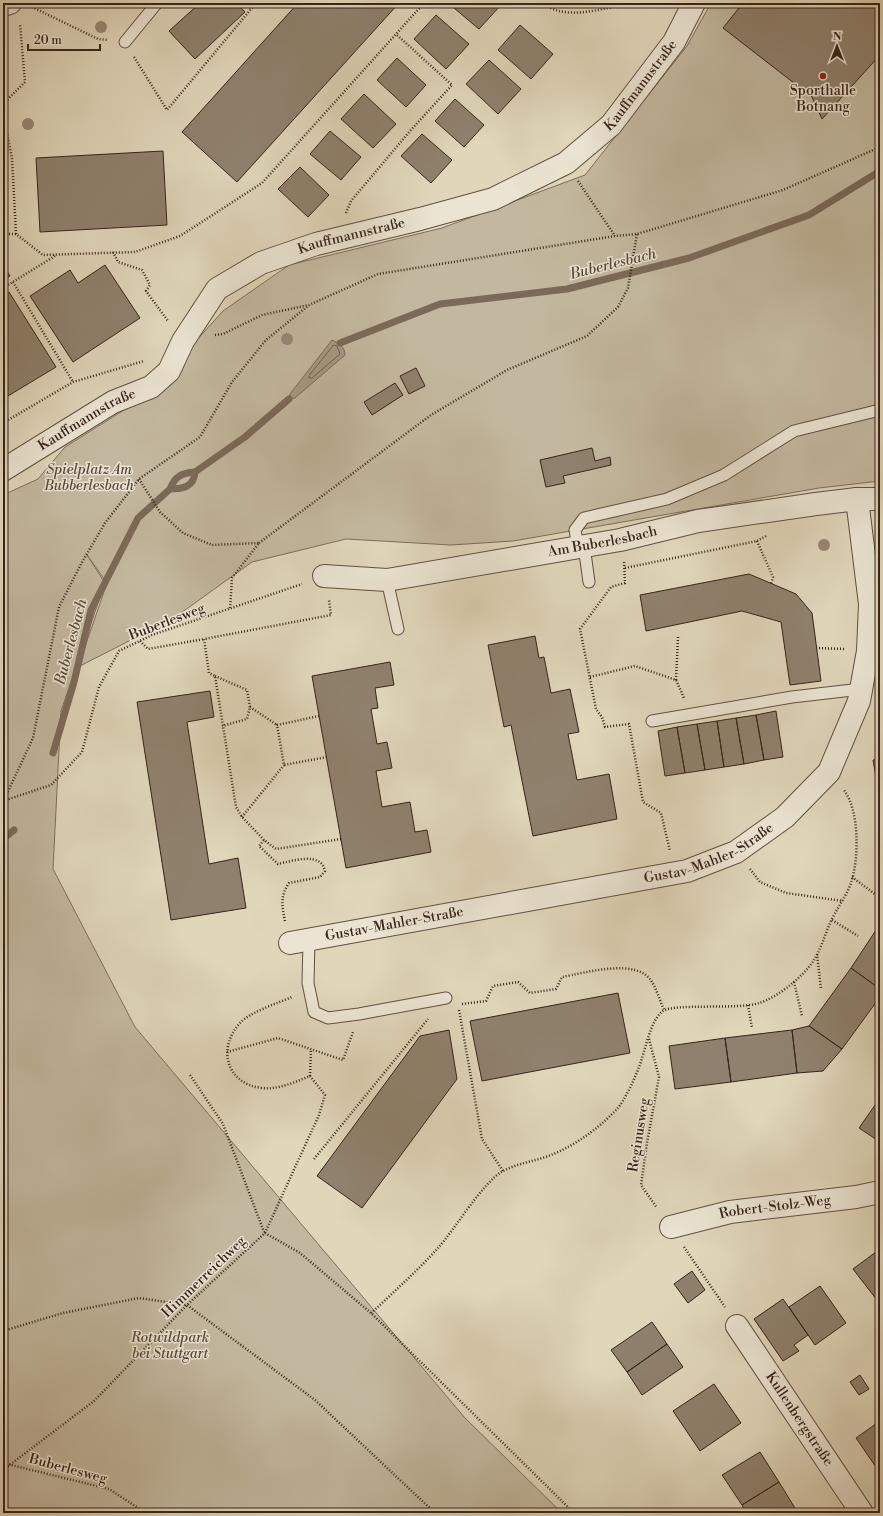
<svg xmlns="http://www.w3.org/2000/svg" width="883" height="1516" font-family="'Libre Bodoni',serif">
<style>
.green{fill:#c3b89f;stroke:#7e6e5c}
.water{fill:#a79983;stroke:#7b6a59}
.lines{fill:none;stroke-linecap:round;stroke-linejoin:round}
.shore{stroke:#705e4e;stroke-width:1}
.stream{stroke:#7b6a59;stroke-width:7}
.building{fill:#8f816d;stroke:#382419}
.service-casing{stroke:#625041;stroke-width:13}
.minor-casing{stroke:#625041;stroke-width:24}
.path{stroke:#382419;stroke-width:2.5;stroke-dasharray:1 2;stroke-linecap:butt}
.service{stroke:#ebe4d2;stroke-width:11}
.minor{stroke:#ebe4d2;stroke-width:22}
.tree{fill:#978874}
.poi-dot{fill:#8f2418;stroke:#ebe4d2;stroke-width:1.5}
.labels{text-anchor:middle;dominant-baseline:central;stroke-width:3;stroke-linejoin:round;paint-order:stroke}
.street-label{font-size:14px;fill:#382419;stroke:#ebe4d2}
.poi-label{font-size:14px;fill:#382419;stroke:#ebe4d2}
.park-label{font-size:14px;font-style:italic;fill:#5b493a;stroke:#ebe4d2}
.water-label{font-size:15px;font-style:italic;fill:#594739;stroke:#ebe4d2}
</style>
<rect width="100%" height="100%" fill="#e0d6ba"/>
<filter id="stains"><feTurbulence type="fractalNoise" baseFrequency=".005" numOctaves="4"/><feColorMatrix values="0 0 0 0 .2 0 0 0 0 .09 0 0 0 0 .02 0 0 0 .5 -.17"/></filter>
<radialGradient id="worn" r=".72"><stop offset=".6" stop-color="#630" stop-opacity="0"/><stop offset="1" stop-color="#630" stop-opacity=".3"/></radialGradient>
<path class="green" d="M711,3H880V481L819,488L513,541L451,545L346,539L252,562L174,618L78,667L107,583L87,555L105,583L61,711L53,869L135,1027L465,1418L562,1513H3V495L38,479L65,447L145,397L223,311L289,265L442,228L585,175L687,46Z"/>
<path class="water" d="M332,340C339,343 345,347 345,355L295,398L289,399L290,394Z"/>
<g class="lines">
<path class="shore" d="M334,345L337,346L340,354L312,378H309V376Z"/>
<path class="stream" d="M340,343L440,304L567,289L689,258L809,215L880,171
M170,489C183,489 194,487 195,472L245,437L289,399
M53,753L74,682L91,610L138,518L170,489C175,476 182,473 195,472
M3,839L14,830"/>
</g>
<path class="building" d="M200,3H236L245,12L195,59L169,31Z
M298,3H399L237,182L182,132Z
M448,3H496L500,6L479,29Z
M743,3H880V55L822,119L812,97L723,28Z
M436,15L469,44L446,69L414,39Z
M520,25L553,54L531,79L498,50Z
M397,58L426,85L406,107L377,80Z
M489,60L521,89L498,114L466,84Z
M364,94L396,124L373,148L341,119Z
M455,99L484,125L464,147L435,121Z
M330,131L361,157L341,180L310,154Z
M422,134L452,160L431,183L401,156Z
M163,151L167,225L40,232L36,158Z
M3,163L5,207H3Z
M300,167L329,195L308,217L278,189Z
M3,265L10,276L3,280Z
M105,265L140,318L73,362L30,296L70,270L78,283Z
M9,292L56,367L3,399V296Z
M416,368L425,386L409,394L400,376Z
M395,383L403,395L372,415L364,402Z
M592,448L595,461L610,457L611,465L563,476L565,483L546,487L540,460Z
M749,574L796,594L812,613L821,681L790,685L781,622L742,611L646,631L640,595Z
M535,636L539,658L544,657L551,693L570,689L579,732L568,734L577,780L609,774L617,819L533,836L511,725L504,727L488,645Z
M390,662L394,685L375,688L378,708L371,709L377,744L387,742L392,768L376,771L382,807L410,802L415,832L427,830L431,852L346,868L312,676Z
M210,691L214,717L187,722L209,864L238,858L246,908L171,920L137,702Z
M776,711L783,757L764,760L756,715Z
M756,715L764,760L744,764L736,718Z
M736,718L744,764L724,767L717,721Z
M717,721L724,767L705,770L697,724Z
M697,724L705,770L685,773L677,727Z
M677,727L685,773L665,776L658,731Z
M880,759V799L873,760Z
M880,924V989L851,968Z
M851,968L880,989V997L842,1049L809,1026Z
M618,993L630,1053L482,1081L470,1021Z
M809,1026L842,1049L823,1071L797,1073L792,1030Z
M449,1030L457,1079L362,1208L317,1176L420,1036Z
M792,1030L797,1073L731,1082L725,1038Z
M725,1038L731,1082L675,1089L669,1046Z
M880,1098V1142L859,1128Z
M880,1249V1304L853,1269Z
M692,1271L705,1290L688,1303L674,1284Z
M820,1286L846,1323L815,1345L789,1307Z
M783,1299L808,1335L794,1345L799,1351L783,1361L754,1319Z
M652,1322L667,1344L627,1372L611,1350Z
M667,1344L683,1367L642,1395L627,1372Z
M860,1375L869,1389L859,1395L850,1382Z
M714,1384L741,1423L700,1451L673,1411Z
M880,1421V1473L856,1438Z
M760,1452L779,1482L742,1505L722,1475Z
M779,1482L798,1513H746L742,1505Z"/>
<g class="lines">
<g class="service-casing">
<path id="service" d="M125,42L157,3
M584,546L589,582
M578,547L575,530L584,518L667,499L724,475L794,431L880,410
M387,580L398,629
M652,721L792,697L861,689
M309,940L308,983L314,1012L328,1018L359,1014L446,998"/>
</g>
<g class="minor-casing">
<g id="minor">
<path d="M3,5L10,3"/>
<path id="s1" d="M3,470L113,402L151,387L169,371L183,341L217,289L261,263L316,244L420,219L493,199L566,163L611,125L674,42L694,3"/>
<path id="s2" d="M324,576L387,580L620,540L698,521L816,504L857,499H880"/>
<path id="s3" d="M290,943L687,871L736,852L785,817L829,772L859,701L868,651L870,604L857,499"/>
<path id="s4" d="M671,1227L730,1212L856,1197L880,1192"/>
<path id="s5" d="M737,1326L862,1513"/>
</g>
</g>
<path class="path" d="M246,3L251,8
M543,3C565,21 598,9 624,5
M32,7L98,39L108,40
M134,57L167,110L256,3
M3,104L25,82L20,24
M3,114L12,158L16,234
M578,181L615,236
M346,213L351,201L410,131L452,85L397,35
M3,234H16L43,255L135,252L180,236L262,183L424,3
M113,252L118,262L142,270L150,285L146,291L168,321
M13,282L73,382
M3,288L55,256
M215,335L223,334L262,315L309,305L378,274L615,236L637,234L783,190L880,147
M3,423L73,382L144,361
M139,479L160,512L183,533L212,545L259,543L232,578L230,609
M757,541L773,577L771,584
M259,543L431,415L507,370L587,336L618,307L628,288L637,234
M624,562L625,583L611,587L580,629L596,709L602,717L605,727L629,724L643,802L661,813L670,851
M625,568L757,541L766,536
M140,641L148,649L204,639
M816,648L846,649
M215,676L247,690L250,707L247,719L222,726
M590,677L635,666L676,680L684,698
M676,680L678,637
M250,707L277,725
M319,716L277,725L284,765L327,757
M4,800L33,738L59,607L81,564L105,523L139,479L200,437L232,382L266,340L308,306
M3,801L51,785L82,752L99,687L119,651L152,635L302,584
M242,817L284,765
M264,840L242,817L236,807L215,676L209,673L204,639L331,615L329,600
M750,869L760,882L786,893L843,901
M852,877L879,897
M832,920L858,936
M285,921C282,906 280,896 289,883L320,877L325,871C321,851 292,861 278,864L259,846L264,840L276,849L341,839
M817,954L821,989
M794,982L802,1016
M462,1004L486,1001L493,986L518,982L530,993L556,989L562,977C585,973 638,957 652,982C657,990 660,1001 664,1010
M748,1005L752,1028
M459,1010L482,1139L503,1171
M649,1039L659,1077L647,1143L641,1185L657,1208
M227,1052L278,1038L343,1060L353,1032
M190,1075L223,1124L264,1232
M310,1076L311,1049
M314,1159L428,1019
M265,1233L319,1115L325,1095L310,1076C295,1082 278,1090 262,1088C226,1084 217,1048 240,1023C250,1012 278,1003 292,997
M684,1247L725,1307
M371,1313L380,1305C400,1286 420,1268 438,1248C456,1228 482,1183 503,1171C518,1163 536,1161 551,1155C576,1145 599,1128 617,1109C625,1100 635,1078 639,1067C645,1052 650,1020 663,1011C675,1003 738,1010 759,1003C777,998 804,976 814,960C821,949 825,934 831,921C837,908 846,897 851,883C859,860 860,809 843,789
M3,1331L63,1313L139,1298L187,1305L315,1400L435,1513
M3,1463L109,1489L146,1513
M3,1470L94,1401L187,1305L265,1233L300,1253L371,1313L574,1513"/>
<use href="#service" class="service"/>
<use href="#minor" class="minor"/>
</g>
<g class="tree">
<circle cx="101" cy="27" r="6"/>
<circle cx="28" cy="124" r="6"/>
<circle cx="287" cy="339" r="6"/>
<circle cx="824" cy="545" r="6"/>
</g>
<circle class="poi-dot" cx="823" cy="76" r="4"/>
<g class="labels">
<g class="street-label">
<text stroke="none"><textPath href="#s1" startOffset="771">Kauffmannstraße</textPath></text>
<text stroke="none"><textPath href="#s1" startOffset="435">Kauffmannstraße</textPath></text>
<text stroke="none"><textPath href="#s1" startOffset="98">Kauffmannstraße</textPath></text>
<text stroke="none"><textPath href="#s2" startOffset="282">Am Buberlesbach</textPath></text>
<text transform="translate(167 622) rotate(-21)">Buberlesweg</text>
<text stroke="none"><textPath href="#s3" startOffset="430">Gustav-Mahler-Straße</textPath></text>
<text stroke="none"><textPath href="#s3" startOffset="106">Gustav-Mahler-Straße</textPath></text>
<text transform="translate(639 1135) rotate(-81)">Reginusweg</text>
<text stroke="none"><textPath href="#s4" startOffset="106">Robert-Stolz-Weg</textPath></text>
<text transform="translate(204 1277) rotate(-44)">Himmerreichweg</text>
<text stroke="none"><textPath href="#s5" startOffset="112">Kullenbergstraße</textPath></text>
<text transform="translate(68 1469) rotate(15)">Buberlesweg</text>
</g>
<g class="poi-label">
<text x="823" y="91">Sporthalle<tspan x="823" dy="16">Botnang</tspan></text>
</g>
<g class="park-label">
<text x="89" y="470">Spielplatz Am<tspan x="89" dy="16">Bubberlesbach</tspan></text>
<text x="170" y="1338">Rotwildpark<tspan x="170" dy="16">bei Stuttgart</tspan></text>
</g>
<g class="water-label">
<text transform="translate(613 264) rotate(-14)">Buberlesbach</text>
<text transform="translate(71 642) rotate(-75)">Buberlesbach</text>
</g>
</g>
<rect width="883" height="1516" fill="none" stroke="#e0d6ba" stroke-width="16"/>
<rect x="4" y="4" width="875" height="1508" fill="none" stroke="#382419" stroke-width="2"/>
<rect x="8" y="8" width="867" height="1500" fill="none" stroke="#382419"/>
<g transform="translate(837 46)" stroke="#ebe4d2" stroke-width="3" paint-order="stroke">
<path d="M0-3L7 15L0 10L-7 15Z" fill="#382419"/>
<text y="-6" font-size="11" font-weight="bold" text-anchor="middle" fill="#382419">N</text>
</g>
<path d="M28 44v6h72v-6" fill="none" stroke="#382419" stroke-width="2"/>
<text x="34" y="44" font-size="12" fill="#382419" stroke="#ebe4d2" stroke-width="3" paint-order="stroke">20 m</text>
<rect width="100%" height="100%" filter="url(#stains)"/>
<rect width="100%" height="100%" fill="url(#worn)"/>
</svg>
